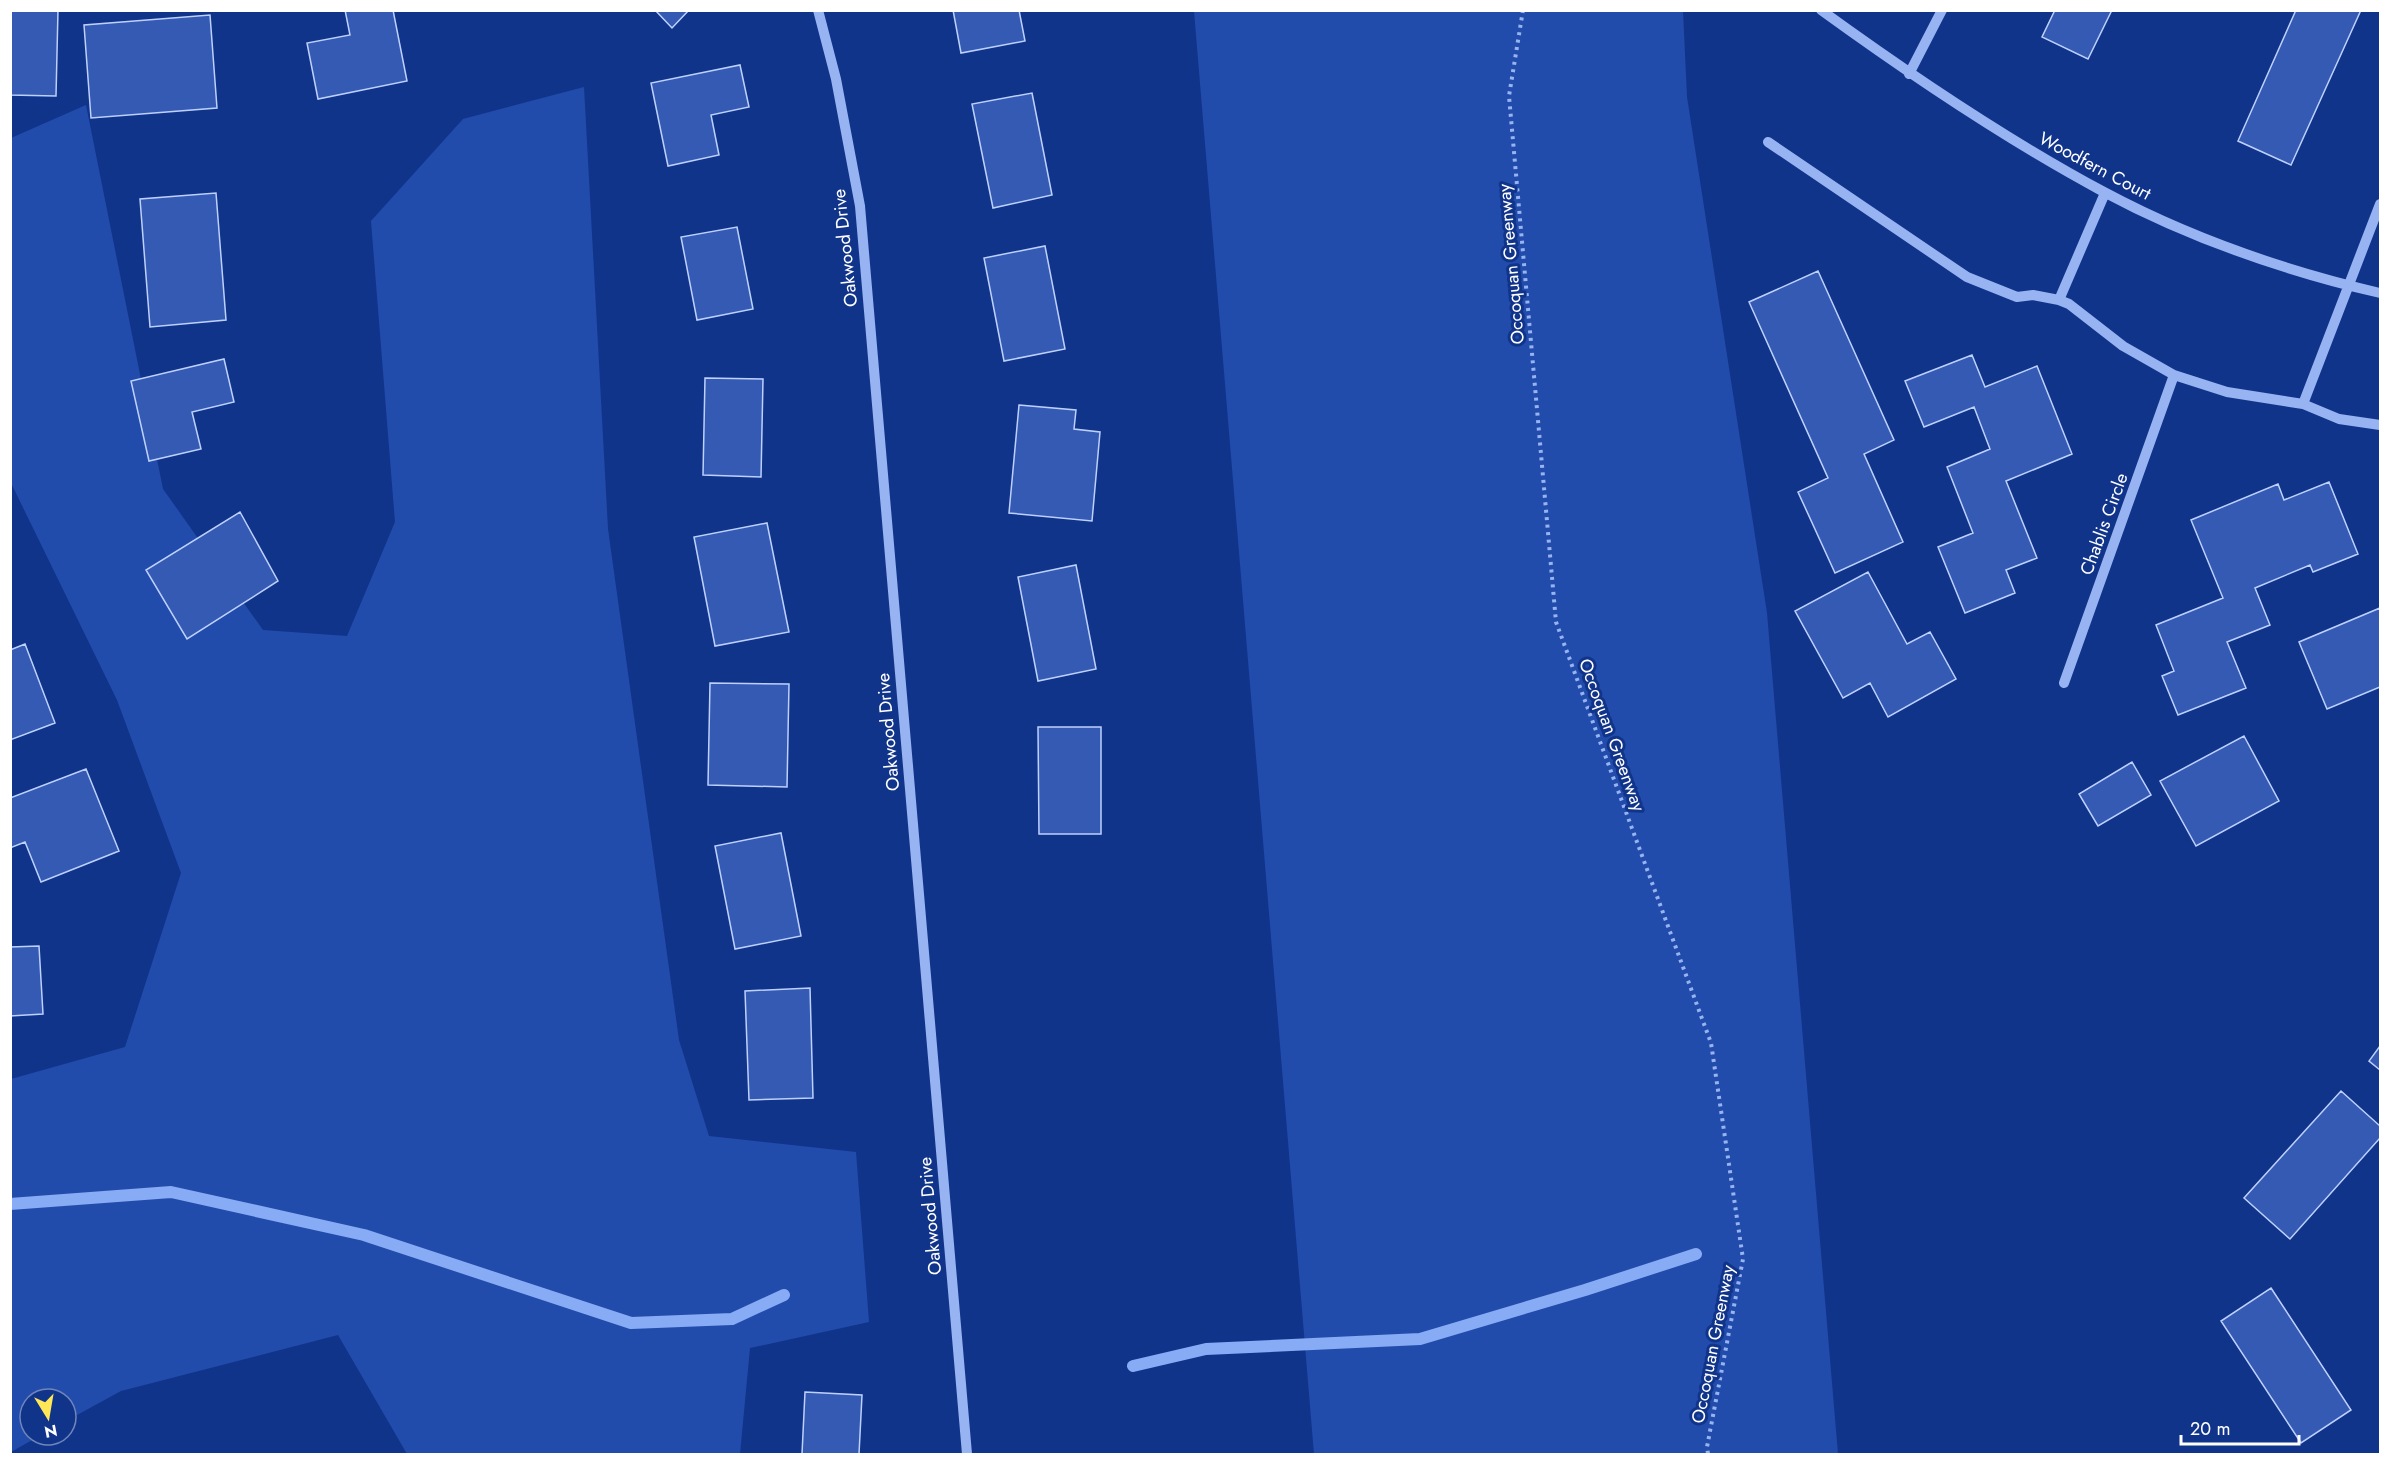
<svg xmlns="http://www.w3.org/2000/svg" width="2391" height="1465" font-family="Jost,sans-serif">
<style>
.green{fill:#224cab}
.lines{fill:none;stroke-linecap:round;stroke-linejoin:round}
.stream{stroke:#88abf5;stroke-width:12}
.building{fill:#345ab3;stroke:#bed1fd;stroke-width:1.5}
.path{stroke:#97b3f2;stroke-width:4;stroke-dasharray:3 4.5;stroke-linecap:butt}
.minor{stroke:#97b3f2;stroke-width:10}
.labels{text-anchor:middle;dominant-baseline:central;stroke-width:6;stroke-linejoin:round;paint-order:stroke}
.street-label{font-size:18px;fill:#fff;stroke:#11348b}
</style>
<rect width="100%" height="100%" fill="#11348b"/>
<path class="green" d="M1194,11H1683L1687,97L1767,613L1838,1454H1314Z
M584,87L608,529L679,1040L709,1136L856,1152L869,1322L750,1348L740,1454H407L338,1335L121,1391L66,1421V1399H30V1435H41L11,1452V1079L125,1047L181,873L117,700L11,483V138L86,105L163,489L263,630L347,636L395,522L371,221L463,119Z"/>
<g class="lines">
<path class="stream" d="M10,1204L171,1192L364,1235L631,1323L732,1319L784,1295
M1133,1366L1206,1349L1420,1339L1585,1290L1696,1254"/>
</g>
<path class="building" d="M10,10H58L56,96L10,95Z
M345,10H393L407,81L318,99L307,43L350,35Z
M655,10H689L672,28Z
M953,10H1019L1025,41L961,53Z
M2055,10H2112L2088,59L2042,37Z
M2296,10H2361L2291,165L2238,141Z
M210,15L217,108L91,118L84,25Z
M740,65L749,107L711,115L719,155L668,166L651,83Z
M1032,93L1052,195L993,208L972,104Z
M216,193L226,320L150,327L140,199Z
M737,227L753,309L697,320L681,237Z
M1045,246L1065,349L1004,361L984,258Z
M1818,271L1894,440L1864,454L1903,542L1835,573L1798,492L1828,478L1749,302Z
M1972,355L1985,387L2037,366L2072,454L2006,481L2037,558L2006,570L2015,593L1965,613L1938,547L1973,533L1947,467L1990,449L1974,407L1924,427L1905,381Z
M224,359L234,402L192,412L201,449L149,461L131,381Z
M705,378L763,379L761,477L703,475Z
M1019,405L1076,410L1074,429L1100,432L1092,521L1009,513Z
M2329,482L2358,554L2313,572L2310,565L2255,588L2270,625L2227,642L2246,688L2178,715L2162,676L2174,671L2156,625L2223,598L2191,520L2278,484L2284,500Z
M240,512L278,581L187,639L146,570Z
M767,523L789,632L715,646L694,537Z
M1076,565L1096,669L1038,681L1018,577Z
M1868,572L1907,644L1930,632L1956,679L1888,717L1870,683L1843,698L1795,611Z
M2380,608V687L2327,709L2299,642Z
M25,644L55,723L10,740V650Z
M710,683L789,684L787,787L708,785Z
M1038,727H1101V834H1039Z
M2244,736L2279,801L2196,846L2160,781Z
M2132,762L2151,795L2098,826L2079,794Z
M86,769L119,851L41,882L25,842L10,848V798Z
M781,833L801,936L735,949L715,846Z
M39,946L43,1014L10,1016V947Z
M810,988L813,1098L749,1100L745,991Z
M2380,1046V1070L2369,1061Z
M2341,1091L2380,1126V1138L2290,1239L2244,1198Z
M2271,1288L2351,1410L2301,1443L2221,1321Z
M805,1392L862,1395L859,1454H802Z"/>
<g class="lines">
<path class="path" d="M1523,10L1509,96L1556,622L1711,1043L1743,1259L1707,1447L1708,1454"/>
<path class="minor" d="M818,10L836,79L860,206L967,1454
M1821,10C1912,76 2005,139 2104,192C2190,238 2286,271 2380,293
M1909,74L1942,10
M1768,142L1967,277L2017,297L2033,295L2059,300
M2105,193L2059,300L2069,304L2123,346L2174,375L2227,392L2303,404L2380,204
M2303,404L2339,419L2380,425
M2064,683L2174,375"/>
</g>
<g class="labels">
<g class="street-label">
<text transform="translate(2095 166) rotate(28)">Woodfern Court</text>
<text transform="translate(845 248) rotate(-96)">Oakwood Drive</text>
<text transform="translate(1511 264) rotate(-95)">Occoquan Greenway</text>
<text transform="translate(2104 524) rotate(-70)">Chablis Circle</text>
<text transform="translate(888 732) rotate(-95)">Oakwood Drive</text>
<text transform="translate(1612 735) rotate(70)">Occoquan Greenway</text>
<text transform="translate(930 1216) rotate(-95)">Oakwood Drive</text>
<text transform="translate(1713 1344) rotate(-79)">Occoquan Greenway</text>
</g>
</g>
<rect width="2391" height="1465" fill="none" stroke="#ffffff" stroke-width="24"/>
<g transform="translate(48 1417) rotate(169)"><circle r="28" fill="#11348b" stroke="#7085b9" stroke-width="1.5"/>
<path d="M0-4.5L10 22L0 15L-10 22Z" fill="#ffe758"/>
<text y="-9" font-size="16" font-weight="bold" text-anchor="middle" fill="#ffffff">N</text>
</g>
<path d="M2181 1435v9h118v-9" fill="none" stroke="#ffffff" stroke-width="3"/>
<text x="2190" y="1435" font-size="18" fill="#ffffff" stroke="#11348b" stroke-width="4.5" paint-order="stroke">20 m</text>
</svg>
